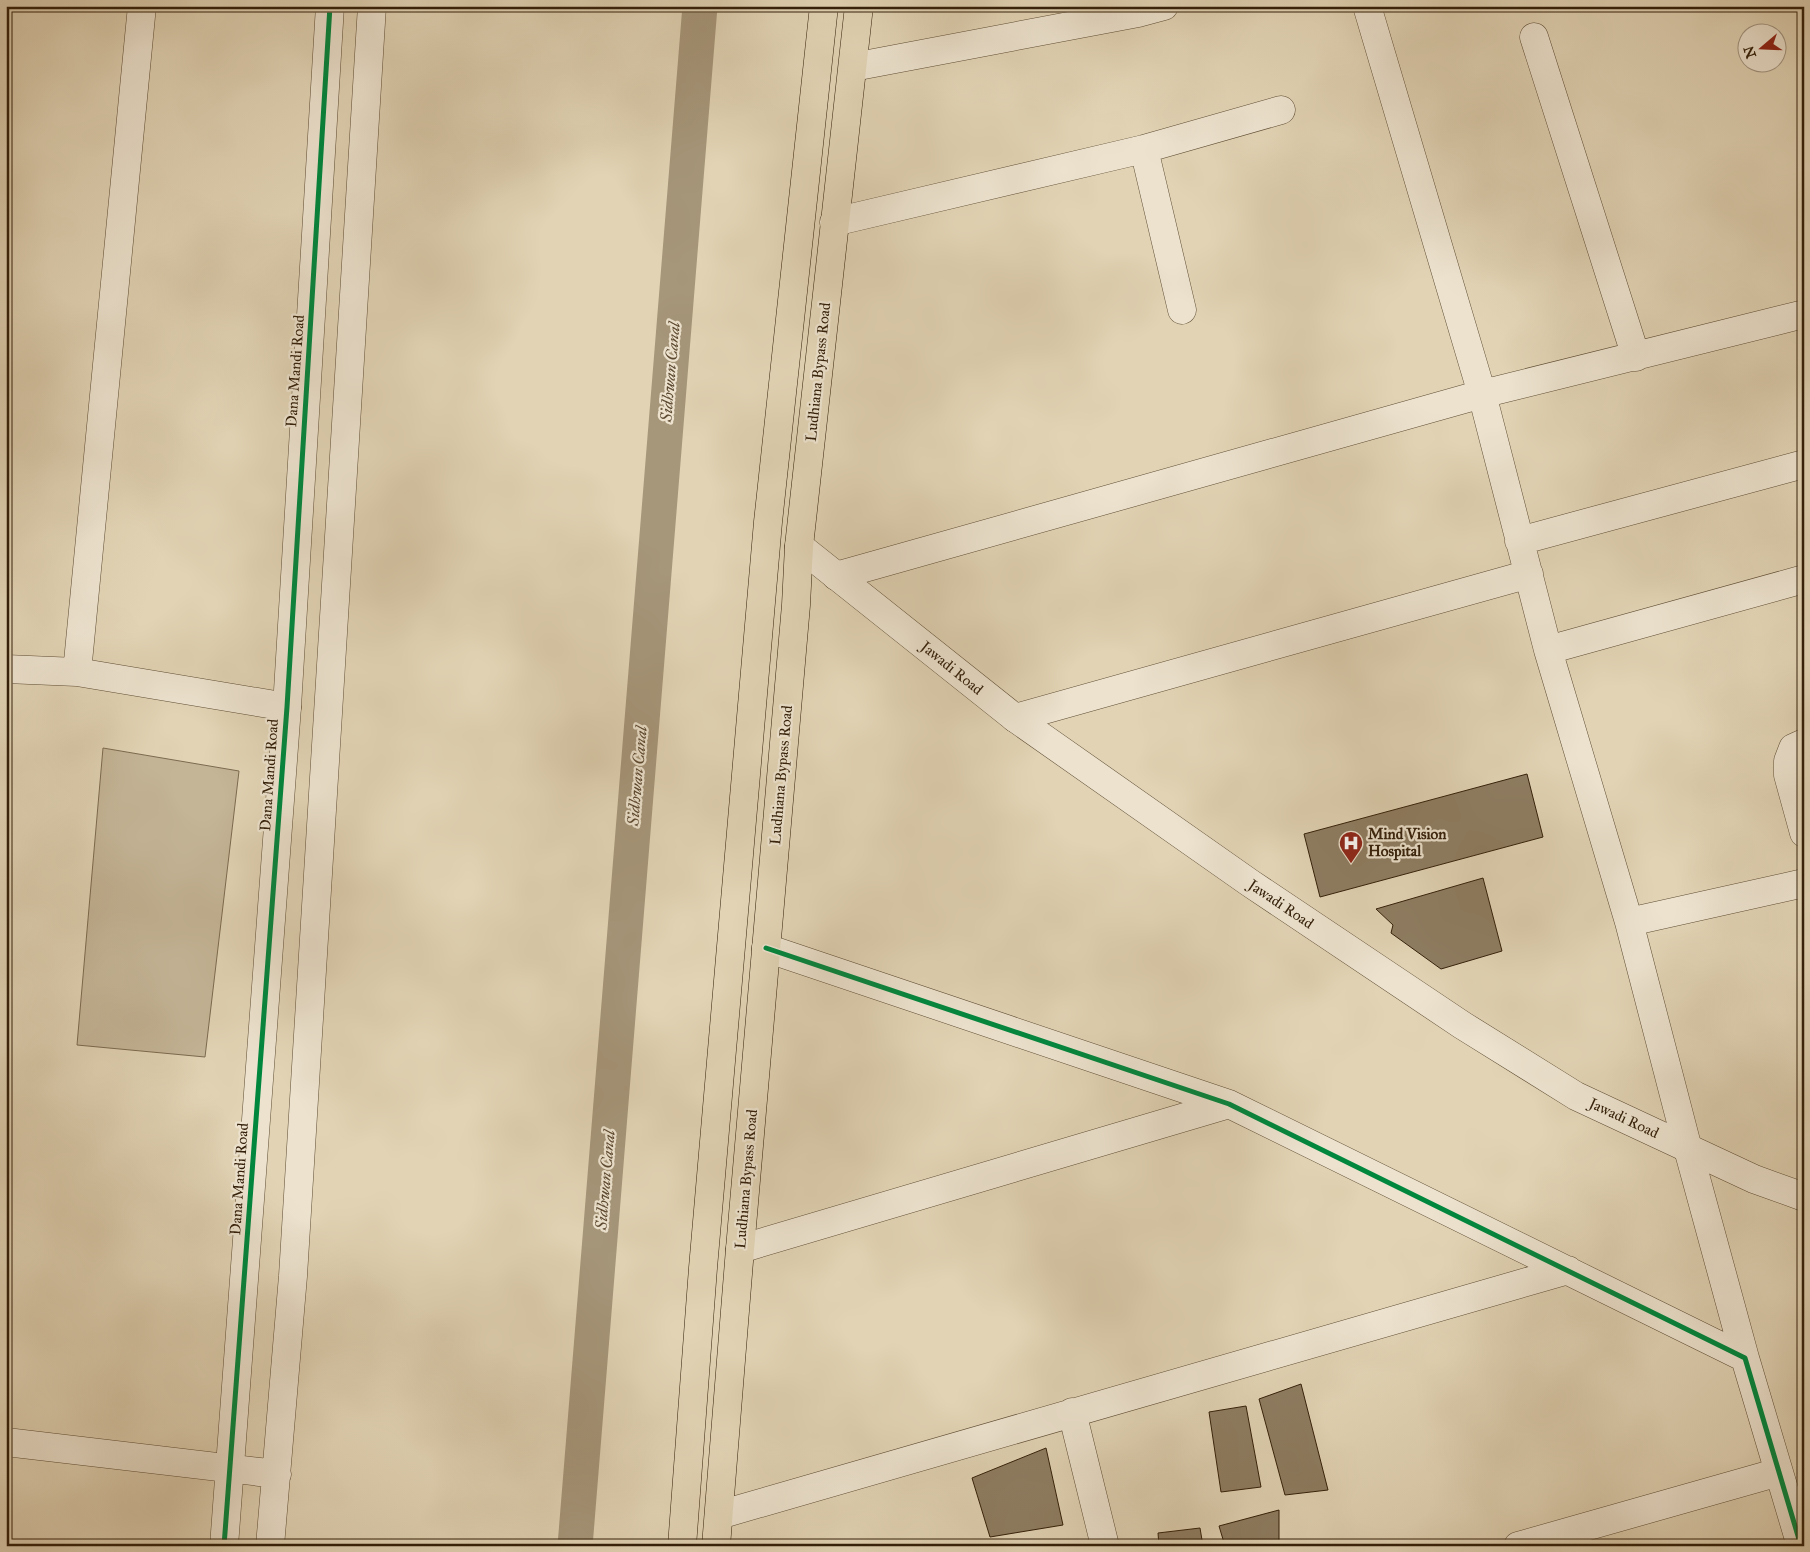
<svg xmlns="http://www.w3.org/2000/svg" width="1810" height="1552" font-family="'IM FELL Great Primer',serif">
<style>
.green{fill:#c4b597;stroke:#7c6a50}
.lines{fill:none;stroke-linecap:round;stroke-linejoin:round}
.canal{stroke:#a6967a;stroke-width:35}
.building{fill:#8e7d62;stroke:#34200a}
.minor-casing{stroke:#5f4d34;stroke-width:29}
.tertiary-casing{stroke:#5f4d34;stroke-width:29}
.trunk-casing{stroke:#34200a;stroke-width:29}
.minor{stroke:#ece2ce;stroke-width:28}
.tertiary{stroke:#ece2ce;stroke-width:28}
.trunk{stroke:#e1d3b4;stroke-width:28}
.cycleway-casing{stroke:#ece2ce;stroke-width:8}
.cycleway{stroke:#00873e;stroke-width:5}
.labels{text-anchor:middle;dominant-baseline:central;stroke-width:4.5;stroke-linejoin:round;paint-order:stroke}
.street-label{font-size:15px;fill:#34200a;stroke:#ece2ce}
.poi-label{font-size:15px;font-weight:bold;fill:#34200a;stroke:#ece2ce;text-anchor:start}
.water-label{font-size:16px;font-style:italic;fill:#5c4931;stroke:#ece2ce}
</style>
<rect width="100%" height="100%" fill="#e1d3b4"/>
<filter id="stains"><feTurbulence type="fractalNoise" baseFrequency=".004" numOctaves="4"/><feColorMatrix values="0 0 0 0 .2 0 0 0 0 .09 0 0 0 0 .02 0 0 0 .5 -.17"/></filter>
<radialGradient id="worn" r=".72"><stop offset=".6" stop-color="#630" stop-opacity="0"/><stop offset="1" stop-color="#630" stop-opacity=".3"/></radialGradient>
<path class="green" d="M103,748L239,771L205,1057L77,1045Z"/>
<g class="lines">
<path class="canal" d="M575,1546L700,6"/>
</g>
<path class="building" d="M1527,774L1543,837L1320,897L1304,834Z
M1483,878L1502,951L1441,969L1391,933L1393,925L1376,909Z
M1301,1384L1328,1490L1285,1495L1259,1399Z
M1246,1406L1261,1487L1221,1492L1209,1412Z
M1046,1448L1063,1525L990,1537L972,1478Z
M1279,1510V1546H1225L1219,1526Z
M1200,1528L1203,1546H1159L1158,1533Z"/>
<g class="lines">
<g class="minor-casing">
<path id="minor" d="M1367,6L1482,394L1548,650L1629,922
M1534,37L1636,357
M853,67L1138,13L1164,6
M1144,149L1182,310
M834,222L1144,149L1281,110
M1519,541L1804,464
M836,576L1482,394L1804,314
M1548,650L1804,579
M6,669L77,672L287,707
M77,672L142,6
M1015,718L1529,574
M1804,743L1793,748L1788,761V775L1804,833
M766,948L1229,1104L1745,1358L1801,1546
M740,1249L1229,1104
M1745,1358L1688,1149L1629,922L1804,883
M1072,1412L1105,1546
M719,1515L1568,1270
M1518,1546L1779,1472"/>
</g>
<g class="tertiary-casing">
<path id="tertiary" d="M799,546L1015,718L1250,883L1462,1025L1576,1096L1754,1179L1804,1197
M6,1442L277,1474
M224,1546L287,707L330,6
M270,1546L293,1276L372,6"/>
</g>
<g class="trunk-casing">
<path id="trunk" d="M682,1546L703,1268L768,522L824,6
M716,1546L740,1249L796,605L799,546L859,6"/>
</g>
<use href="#minor" class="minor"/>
<use href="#tertiary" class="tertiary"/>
<use href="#trunk" class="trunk"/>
<g class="cycleway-casing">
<path id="cycleway" d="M766,948L1229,1104L1745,1358L1801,1546
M224,1546L287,707L330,6"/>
</g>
<use href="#cycleway" class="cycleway"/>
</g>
<defs>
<g id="hospital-pin" transform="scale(1.25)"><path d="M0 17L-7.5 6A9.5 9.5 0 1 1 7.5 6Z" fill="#8f2418" stroke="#ece2ce"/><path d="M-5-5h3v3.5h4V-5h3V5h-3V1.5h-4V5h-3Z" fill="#fff"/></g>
</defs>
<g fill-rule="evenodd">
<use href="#hospital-pin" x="1351" y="843"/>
</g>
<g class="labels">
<g class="street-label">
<text transform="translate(295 371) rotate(-86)">Dana Mandi Road</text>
<text transform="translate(818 372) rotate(-84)">Ludhiana Bypass Road</text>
<text transform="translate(952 668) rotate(39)">Jawadi Road</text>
<text transform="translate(269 775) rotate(-86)">Dana Mandi Road</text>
<text transform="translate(781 775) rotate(-85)">Ludhiana Bypass Road</text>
<text transform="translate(1281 904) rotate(34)">Jawadi Road</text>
<text transform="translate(1624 1118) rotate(25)">Jawadi Road</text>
<text transform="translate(239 1179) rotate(-86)">Dana Mandi Road</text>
<text transform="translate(746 1179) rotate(-85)">Ludhiana Bypass Road</text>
</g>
<g class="poi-label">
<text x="1368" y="834">Mind Vision<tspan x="1368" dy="17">Hospital</tspan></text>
</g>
<g class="water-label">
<text transform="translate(670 372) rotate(-85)">Sidhwan Canal</text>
<text transform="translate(637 776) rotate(-85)">Sidhwan Canal</text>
<text transform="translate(605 1180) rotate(-85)">Sidhwan Canal</text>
</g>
</g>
<rect width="1810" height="1552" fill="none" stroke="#e1d3b4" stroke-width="25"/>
<rect x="8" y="8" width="1795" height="1537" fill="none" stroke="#34200a" stroke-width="2.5"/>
<rect x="12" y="12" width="1785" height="1527" fill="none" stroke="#34200a"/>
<g transform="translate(1762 48) rotate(251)"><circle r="24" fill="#ece2ce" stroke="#a29480"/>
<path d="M0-4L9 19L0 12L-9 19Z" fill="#8f2418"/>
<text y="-8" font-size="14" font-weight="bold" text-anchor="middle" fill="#34200a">N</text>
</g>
<rect width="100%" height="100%" filter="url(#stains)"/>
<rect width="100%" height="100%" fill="url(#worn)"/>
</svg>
